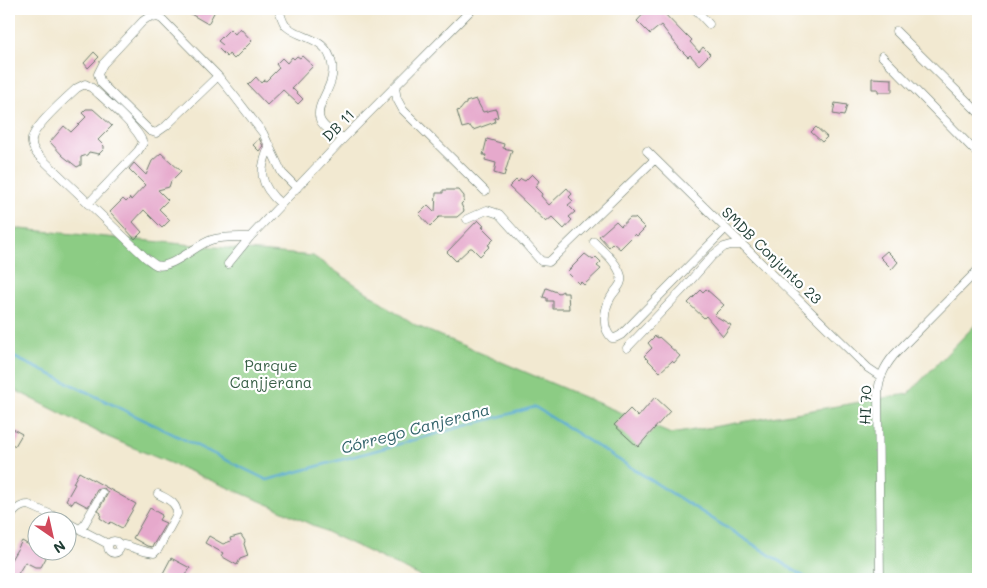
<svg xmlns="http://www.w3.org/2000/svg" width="987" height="588" font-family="Mali,sans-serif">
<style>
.green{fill:#8ccc84;stroke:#56845c}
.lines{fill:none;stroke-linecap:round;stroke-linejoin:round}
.stream{stroke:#55a9d1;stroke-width:2.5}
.building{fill:#e6a9cc}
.minor-casing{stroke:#69796b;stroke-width:9}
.minor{stroke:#fff;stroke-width:8}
.labels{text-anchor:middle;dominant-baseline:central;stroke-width:4.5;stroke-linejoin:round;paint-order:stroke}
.street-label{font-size:15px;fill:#1f3d34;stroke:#fff}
.park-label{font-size:15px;fill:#3a6148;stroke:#fff}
.water-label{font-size:16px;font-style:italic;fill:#32636b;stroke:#fff}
</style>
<rect width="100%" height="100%" fill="#fff"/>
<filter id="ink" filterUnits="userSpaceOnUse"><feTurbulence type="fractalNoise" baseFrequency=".02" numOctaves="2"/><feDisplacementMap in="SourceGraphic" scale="10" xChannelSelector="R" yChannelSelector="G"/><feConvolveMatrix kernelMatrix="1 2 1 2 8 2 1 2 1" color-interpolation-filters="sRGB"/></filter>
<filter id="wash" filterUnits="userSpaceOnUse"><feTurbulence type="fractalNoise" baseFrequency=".0096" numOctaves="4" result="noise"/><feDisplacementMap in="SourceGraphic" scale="20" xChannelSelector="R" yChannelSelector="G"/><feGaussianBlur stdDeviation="1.12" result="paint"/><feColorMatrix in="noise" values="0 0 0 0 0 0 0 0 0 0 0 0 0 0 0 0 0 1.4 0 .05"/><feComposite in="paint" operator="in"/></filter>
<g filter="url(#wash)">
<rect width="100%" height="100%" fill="#f2e9d1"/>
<path class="green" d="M9,228L313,256L417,326L671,434L908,394L978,322V579H426L272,506L108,437L9,387Z"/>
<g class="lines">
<path class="stream" d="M9,355L50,374L267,480L535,407L808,579"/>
</g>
<g id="blocks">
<path class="building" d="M182,9H216L208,24Z
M648,9H660L686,36L687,35L692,40L690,42L699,52L703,47L710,54L699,65L690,55L688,57L679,48L661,25L650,34L637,21Z
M240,28L252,41L234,59L229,54L227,57L219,49L223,45L218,41L230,29L235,34Z
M94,52L99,57L88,68L84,63Z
M297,56L300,58L302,56L313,66L292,88L303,99L298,104L283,90L267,105L248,85L256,77L261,83L264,80L266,81L279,68L276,64L282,58L287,63L292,57L294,59Z
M872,78L892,79V92H878V89H872Z
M476,99L483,112L496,109L498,117L494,118L495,122L473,130L470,126L462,128L457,111L460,110L464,105L466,104V102Z
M835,103L847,105L844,116L833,114Z
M86,109H93L112,126L98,140L104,146V149L99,154L89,152L87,155L81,157V165L77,167L63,156L50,142L64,126L71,132L86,117L82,113Z
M816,127L827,137L822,142L811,132Z
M259,138L263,146L259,151L253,145Z
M487,139L504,144L503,148L512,150L504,176L494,173L496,163L485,160L486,155H483Z
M161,153L181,171L171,181L169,187L158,190L168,200L159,209L170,220L162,228L144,210L133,222L142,232L135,239L110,212L123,199L126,202L130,198L131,200L145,185L129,169L134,163L146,175L152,161Z
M532,174L539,181L535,187L542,194L541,196L549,205L567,188L572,194L569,197L573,201L568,205L575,212L569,217L572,220L564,229L552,217L546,222L509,187L516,180L518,182L521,179L525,181Z
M443,190H459L464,196V201L461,204L464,211L457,217H439L430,226L419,214L428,205L435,212L436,193H443Z
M630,218H635L645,228L637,236L635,234L620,249L613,243L609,247L599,236L616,221L621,226Z
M478,220L484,226L482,227L494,239L488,245L490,246L480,256L472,248H470L456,261L447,252Z
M887,251L898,262L892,269L880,257Z
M585,254L593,260L596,257L601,262L597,266L601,269L584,285L581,282L579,284L567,272Z
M546,288L559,293L563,291V293H568L569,309H553V301H547V298L543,297Z
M706,289L724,305L714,315L731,325L723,336L706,316L704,318L688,303L701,290L703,292Z
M655,336L658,338L659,337L680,356L674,363L672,361L660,372L644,356L652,348L648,343Z
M655,397L670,411L638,447L614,425L630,409L638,417Z
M13,429L22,434L15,446L9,442V436Z
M79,472L136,504L122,528L111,522L109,524L100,518L101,513L98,511L108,493L104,488L97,490L88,507L75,500L72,504L66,500L75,484L73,483Z
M150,508L162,515L159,520L166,523L152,547L147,546L133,538Z
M241,535L245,541L244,544L248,556L240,559L237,565L221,556L223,553L205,543L209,536L223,544L231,541L230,538Z
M22,541L43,553L46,558L41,567H35L25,562L15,579H11L9,578V563Z
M171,558L190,568L184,579H166L161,577Z"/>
</g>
</g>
<g filter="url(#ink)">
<use href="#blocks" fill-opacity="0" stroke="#69796b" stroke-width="1"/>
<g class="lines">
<g class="minor-casing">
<path id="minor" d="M279,9C281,15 282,22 286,26C301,40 327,36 332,64C338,96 292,116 344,138
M695,9L709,24
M896,31L978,112
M882,56L978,154
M218,76L166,126L156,133L150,131L101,83L98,74L103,64L143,21C149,16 154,15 162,19L218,76L232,93L263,133L282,173L297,188
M395,88L397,99L403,110L485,191
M270,145C258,171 259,185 281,204
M647,151L868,368L880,376
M88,204L138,151L143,143C138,127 105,100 92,88L85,84L77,88C66,98 34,126 32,139C31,145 34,150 37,154L146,258C149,260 152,263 156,265C170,270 196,245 211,240C223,236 237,237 250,237
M467,219L487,210L499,214L541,261L549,262L654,160
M594,242C604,252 617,262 621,276C623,285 615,290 611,297C604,309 601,328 612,338H615L621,335L725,229
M228,264L250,237L344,138L472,9
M627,348L684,288L712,256L724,247L731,245H742
M9,519C14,511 19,505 29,505L63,520
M68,523L108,544
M81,530L102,493
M108 547a6 6 0 1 1 12 0a6 6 0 1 1-12 0Z
M119,544C131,546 142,552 154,553L158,549L177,514C177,502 167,499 158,494
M880,579L878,394C879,378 884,367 894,355L978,270"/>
</g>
<use href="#minor" class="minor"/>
</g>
</g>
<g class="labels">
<g class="street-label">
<text transform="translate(338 125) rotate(-45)">DB 11</text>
<text transform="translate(772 255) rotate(44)">SMDB Conjunto 23</text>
<text transform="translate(865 405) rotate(-88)">HI 70</text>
</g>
<g class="park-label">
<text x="271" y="365">Parque<tspan x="271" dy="17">Canjjerana</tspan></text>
</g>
<g class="water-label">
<text transform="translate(415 428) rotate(-15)">Córrego Canjerana</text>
</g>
</g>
<rect width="987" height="588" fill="none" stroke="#fff" stroke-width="30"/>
<g transform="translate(52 536) rotate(146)"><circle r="24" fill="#ffffff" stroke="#a5b1ae"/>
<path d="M0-4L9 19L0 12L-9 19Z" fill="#d1495b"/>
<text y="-8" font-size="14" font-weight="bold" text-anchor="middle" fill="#1f3d34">N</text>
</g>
</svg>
